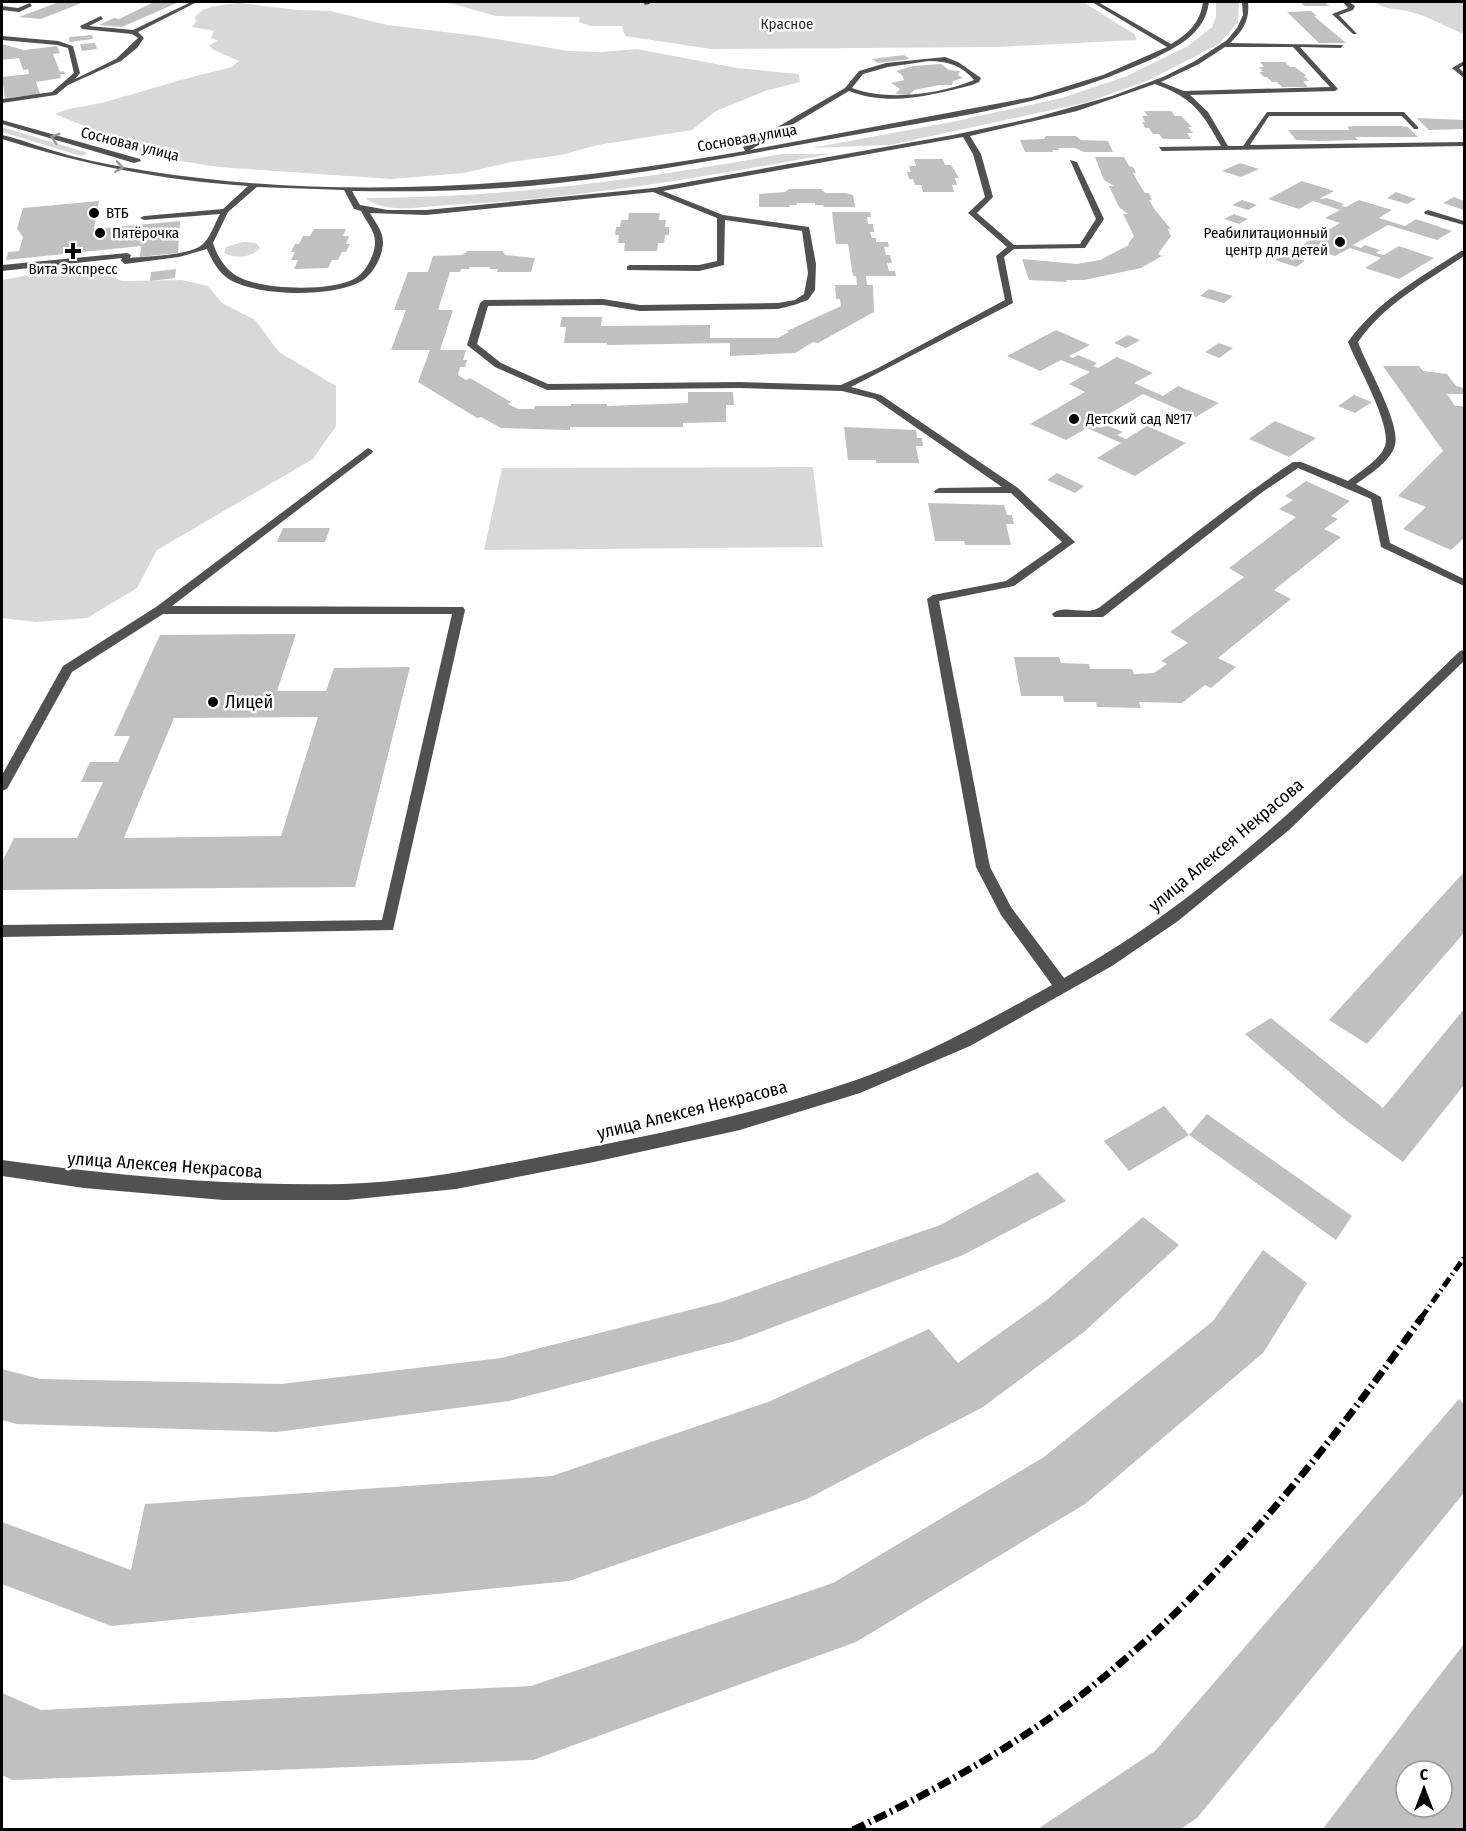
<svg xmlns="http://www.w3.org/2000/svg" width="1466" height="1831" font-family="'Fira Sans Condensed',sans-serif">
<style>
.green{fill:#d8d8d8}
.building{fill:#c0c0c0;fill-rule:evenodd}
.lines{fill:none;stroke-linecap:round;stroke-linejoin:round}
.minor{fill:#515151;fill-rule:evenodd}
.rail-far1{stroke:#000;stroke-width:5;stroke-dasharray:10 4 1.5 4;stroke-linecap:butt}
.rail{stroke:#000;stroke-width:7;stroke-dasharray:13 4.5 2 4.5;stroke-linecap:butt}
.oneway{stroke:#979797}
.poi-dot{fill:#000;stroke:#fff;stroke-width:2}
.labels{text-anchor:middle;dominant-baseline:central;stroke-width:5;stroke-linejoin:round;paint-order:stroke}
.far-park-label{font-size:15px;fill:#2f2f2f;stroke:#fff}
.far-street-label{font-size:15px;fill:#000;stroke:#fff}
.far-poi-label{font-size:15px;fill:#000;stroke:#fff;text-anchor:start}
.poi-label{font-size:18px;fill:#000;stroke:#fff;text-anchor:start}
.street-label{font-size:18px;fill:#000;stroke:#fff}
</style>
<rect width="100%" height="100%" fill="#fff"/>
<path class="green" d="M430,2H1083L1134,34L1137,40L996,47L711,49L625,36L622,26H591L579,22L580,17L496,16L449,3Z
M1216,2H1239L1238,22L1219,44L1149,80L1088,102L890,145L811,148L952,122L1062,98L1127,76L1188,46L1212,27L1216,17Z
M1374,2H1464V34C1446,27 1430,17 1411,12C1397,8 1387,11 1374,2Z
M240,3L298,10L331,11L387,25L478,36L569,51L602,52L637,49L737,68L799,74L800,82L765,91L716,111L692,130L598,145L561,155L511,162L464,173L391,179L219,167L148,156L125,144L119,137L94,134L87,127L55,114C71,106 88,107 105,102C147,90 189,77 232,67L239,61L212,49L209,45L218,41L211,38L214,31L192,27L196,22L195,17C206,4 224,5 240,3Z
M2,127L88,153L81,156L2,132Z
M782,154H830C704,177 578,199 450,205C424,206 387,215 365,198C506,198 644,179 782,154Z
M243,242L256,243L260,248C251,258 236,259 224,253L226,247Z
M63,269L94,270L122,281L182,280L208,286L222,303L255,320L279,352L336,386V426L313,459L157,550L137,588L87,618L36,622L2,618V280Z
M813,467L823,547L484,550L502,468Z"/>
<path class="building" d="M59,2H84L41,19L19,17Z
M154,2H179L122,27L99,25L114,18L119,19Z
M1300,2H1324L1330,6H1305Z
M1311,11L1317,16H1314L1346,43H1319L1287,12Z
M92,35L93,39L69,42V37Z
M95,43L97,49L82,51L80,44Z
M2,44L24,50L57,46L60,53L53,54L60,72L64,71L65,74H60L61,78L36,82L40,94L5,98L2,77L29,74L28,69L23,70L19,58L2,60Z
M904,55L910,59L878,63L872,59Z
M1260,62H1285L1290,67H1295L1307,76H1304L1309,81H1303L1308,87H1282L1277,82H1272L1267,77H1264L1259,72H1263L1259,67H1264Z
M941,64L949,70L960,71L958,75L963,78L953,81L952,85H940L914,90L909,95L895,94L900,89L891,83L904,80L902,75L896,71L913,66Z
M1144,111H1171L1175,116H1181L1192,127H1188L1193,133H1187L1191,139H1163L1159,134H1153L1149,128H1145L1142,122H1145L1142,116H1148Z
M1417,118L1464,120V129L1429,130Z
M1354,126H1401L1408,127L1418,137H1355L1358,140L1320,141L1296,140L1288,130H1350L1347,127Z
M1046,136H1076L1081,140L1108,141L1113,152H1084L1075,148H1058L1059,150H1052L1053,152H1025L1020,140L1044,139Z
M1095,157H1124L1129,166L1133,167L1136,173H1133L1138,182L1145,193H1149L1152,200H1149L1155,210L1171,229H1168L1171,236L1158,254L1162,256L1141,268L1084,280H1066L1067,282L1029,280L1022,259L1077,264L1100,260L1129,245L1128,244L1134,236L1123,214H1128L1119,207L1109,186H1114L1104,180Z
M914,159H943L945,165H951L959,178H955L957,185H952L954,192H923L921,185H915L913,179H909L907,172H911L909,166H916Z
M1240,163L1259,169L1241,177L1222,171Z
M1302,181L1334,191L1319,199L1327,198L1344,204L1341,206L1346,207L1359,200L1392,210L1379,218L1405,226L1416,219L1452,231L1437,240L1388,225L1353,245L1361,248L1365,245L1380,250L1376,253L1384,255L1399,246L1434,258L1399,279L1365,268L1381,258L1350,248L1335,256L1302,245L1340,223L1325,218L1340,210L1313,201L1299,209L1268,199Z
M789,189H821L825,193H846L853,195L855,207H824L823,205H815V203H796L797,205H789L790,207H759V194L785,192Z
M1396,192L1416,199L1407,204L1387,198Z
M1454,197L1464,201V210L1443,203Z
M1242,200L1257,205L1248,210L1232,205Z
M99,201L94,229L180,221L178,253L140,257L141,246L6,260L8,252L19,251L23,237L17,229L23,208Z
M832,212H870L871,217H867L868,224H873L874,232H870L872,238H876V242H888L889,247H884L886,255H890L892,263H887L889,271H895L896,276H866L867,285H873L874,312L818,343L813,342L795,353L730,356V343L607,345V343H564L566,327H560L562,317H602L601,326L710,325V338H778L789,332L787,331L841,306L840,299H836L835,285H857L856,276H853L848,244H836Z
M629,213H660L659,220H666L665,227H669V235H665L664,243H658L657,251H624L625,243H618L619,235H615L616,227H620L621,220H628Z
M1234,214L1248,219L1239,224L1224,219Z
M314,229H346L343,236H349L346,244H350L346,252H342L338,260H332L328,268L294,269L298,260H291L295,252H291L295,244H299L303,236H310Z
M468,251H503L505,255L535,258L531,272H497L498,269H490V267H470L469,269H461L460,272H450L438,310H453L440,350H466L463,360H467L465,367H460L458,375L466,380L470,378L511,402L508,404L518,409H534L535,406H571V404H607V406L688,403V392H733L734,405H726V422L683,423V427H570V430L501,428L481,417L477,418L418,382L430,350H391L406,310H394L408,272H428L433,256L462,255Z
M1285,255L1305,261L1296,267L1275,260Z
M176,269L175,278L150,281L151,272Z
M1209,289L1233,296L1224,303L1200,296Z
M1056,330L1090,345L1069,356L1073,358L1078,355L1097,363L1093,366L1098,368L1117,357L1153,373L1134,383L1163,396L1178,386L1219,403L1196,417L1143,394L1092,424L1100,428L1106,425L1123,432L1117,435L1126,439L1147,426L1186,443L1135,476L1097,458L1121,443L1087,428L1066,440L1030,424L1085,392L1069,384L1090,372L1061,360L1040,371L1007,356Z
M1128,335L1140,340L1126,348L1114,343Z
M1219,343L1233,348L1219,358L1205,352Z
M1383,366H1419L1423,371L1447,374L1456,386L1464,388V394H1447L1455,406H1462L1464,409V538L1451,550L1403,529L1426,507L1398,496L1443,451Z
M1354,395L1372,402L1355,413L1338,406Z
M1275,421L1316,438L1289,457L1249,439Z
M844,427L916,430L917,438H922L923,446H916L919,463H876V460H848Z
M1057,473L1084,486L1075,493L1047,480Z
M1306,481L1350,501L1331,516L1338,519L1324,529L1341,537L1274,590L1291,599L1218,658L1236,667L1211,688L1205,685L1182,703L1139,702L1141,708L1097,707L1096,702H1064L1063,696H1021L1014,657H1059L1061,663L1089,664L1090,669H1132L1134,674L1154,673L1167,664L1161,661L1188,643L1170,632L1244,577L1229,568L1296,517L1279,509L1293,500L1285,496Z
M928,503L1004,505L1007,515H1012L1014,524H1006L1011,545H965L964,541H935Z
M283,528H330L325,542H277Z
M296,634L277,691H326L334,668L410,667L355,887L2,890V862L14,838H77L103,782H81L90,762H118L130,736H114L160,635ZM318,717L281,836L124,838L174,718Z
M1464,872V933L1367,1044L1329,1020Z
M1464,1009V1085L1403,1162L1344,1119L1245,1034L1271,1018L1383,1108Z
M1164,1106L1189,1135L1207,1114L1352,1216L1336,1240L1189,1135L1129,1171L1104,1141Z
M1037,1172L1066,1201L963,1255L739,1340L509,1401L277,1432L17,1424L2,1420V1369L40,1379L281,1384L501,1358L721,1302L940,1225Z
M1143,1217L1179,1245L1084,1332L983,1407L807,1499L569,1581L111,1626L2,1584V1522L131,1570L145,1504L552,1476L768,1402L929,1329L958,1363L1048,1299Z
M1263,1250L1307,1283L1263,1353L1085,1504L856,1642L533,1760L12,1780L2,1775V1693L41,1710L531,1686L833,1583L1044,1457L1213,1321Z
M1459,1399L1464,1404V1493L1197,1818L1179,1830H1036L1155,1751Z
M1464,1644V1830H1322L1419,1702ZM1406,1771H1442V1807H1406Z"/>
<g class="lines">
<path class="minor" d="M191,2H197L138,32L144,38L137,48L121,61L68,85L56,95L2,103V99L52,92L74,73L68,48L57,45L2,40V36L58,41L73,46L80,73L75,79L116,59L138,38L132,34L82,29L80,26L101,16L103,19L89,26L133,30Z
M643,2H649L650,4L645,5Z
M1092,2H1098L1171,44C1188,34 1200,23 1203,2H1209C1207,18 1199,30 1186,40C1168,53 1146,62 1126,70C1038,107 941,119 848,136C742,155 636,176 529,186C470,191 411,192 352,191L360,205L388,210H426L654,188L953,135L1033,118L1112,96L1163,77L1195,61L1227,40L1237,28L1243,15L1242,2H1248C1250,20 1243,31 1230,43L1343,45L1341,48L1300,47L1338,89L1335,91L1190,95L1208,112L1228,146H1243L1267,112H1404L1418,127V129H1414L1402,116H1269L1250,145L1464,142V146L1162,151L1159,147L1221,146C1202,112 1193,98 1155,84L1077,111L970,136L981,154L993,197L977,213L1014,245L1080,244L1096,219L1070,160L1077,162L1104,219L1085,248L1014,249L1004,257L1013,303L851,387L881,395L1018,488L1075,542L1014,586L939,601L990,867L1011,907L1064,978C1215,895 1336,769 1460,651L1464,650V661L1289,830L1178,921L1112,966L970,1046L860,1093L740,1130L594,1162L456,1189L347,1200H223L84,1188L2,1176V1160C116,1176 229,1186 344,1184C417,1182 489,1167 560,1153C659,1134 760,1113 856,1080C924,1056 989,1020 1052,985L1001,915L976,867L927,599L933,595L1006,581L1062,542L1011,493H935L934,491L939,488L1002,487L875,399L842,391L740,388L547,390L495,367L467,345L480,303L484,300L603,299L640,305L778,303L795,300L804,294L808,273L802,231L725,220L724,265L699,271L627,270V266L630,265H699L717,261V218L653,192L426,215L370,213C375,222 383,231 383,242C383,257 372,277 358,283C329,297 261,296 232,281C220,275 212,261 207,249L179,257L125,264L121,261L122,258L2,271V265L127,253L131,255L130,258C148,256 192,256 204,243C211,236 215,223 220,214L144,220L140,218L144,216L223,209L248,186C160,180 85,165 2,139V135C21,139 39,147 58,152C87,161 117,166 147,171C346,202 548,186 745,151L743,147L845,88L859,71L886,63L945,57L958,62L981,78L979,82L972,85C931,95 890,107 849,91L750,150L1032,97L1103,75L1167,47ZM1225,47H1293L1330,87L1184,91L1161,82L1199,64ZM929,61C947,61 963,66 974,80C939,95 887,101 852,88L863,74L888,67ZM963,137L973,154L985,197L968,213L1007,247L996,256L1005,300L878,368L841,385L740,382L548,384L501,363L477,344L488,306L603,305L640,311L778,309L794,305L808,300L815,290L816,264L809,227L723,215L663,191ZM257,187L344,190L354,209L361,211C366,222 376,231 375,244C374,257 365,273 354,279C330,292 260,290 237,276C225,269 217,256 213,243L228,212Z
M1343,2H1349L1355,6L1353,10L1339,15L1357,34H1353L1332,14L1348,8Z
M30,3L32,6L19,12L2,10V6L18,8Z
M1464,61V65L1459,68L1464,73V78L1452,68Z
M2,120L140,159L141,161L134,163L2,124Z
M1428,210L1464,221V225L1425,214L1424,212Z
M1461,251H1464V256C1426,282 1385,303 1358,342C1366,365 1401,423 1395,445C1391,461 1369,475 1356,484L1381,497L1390,543L1464,579V586L1381,547L1371,499L1298,468L1261,493L1103,617H1054L1052,614C1064,603 1087,617 1100,607C1164,558 1226,507 1293,462H1301L1348,481C1359,472 1380,460 1385,446C1392,425 1357,365 1348,342C1377,301 1420,278 1461,251Z
M368,448L373,451L372,453L172,606L463,607L465,610L393,930L2,937V925L382,920L452,614H163L72,672L7,789L2,791V775L63,666L156,607Z"/>
<path class="rail-far1" d="M1421,1318L1464,1258"/>
<path class="rail" d="M853,1830C937,1790 1021,1743 1094,1685C1223,1581 1326,1451 1422,1317"/>
</g>
<defs><path id="oneway-chevron" d="M-2-3.5L2.5 0L-2 3.5" fill="none" stroke-width="1.6" stroke-linecap="round" stroke-linejoin="round" transform="scale(1.5)"/></defs>
<g class="oneway">
<use href="#oneway-chevron" transform="translate(55 138) rotate(-163)"/>
<use href="#oneway-chevron" transform="translate(119 167) rotate(9)"/>
</g>
<g class="poi-dot">
<circle cx="94" cy="213" r="6"/>
<circle cx="100" cy="233" r="6"/>
<circle cx="1340" cy="242" r="6"/>
<path d="M70 242h6v6h6v6h-6v6h-6v-6h-6v-6h6z"/>
<circle cx="1074" cy="419" r="6"/>
<circle cx="213" cy="702" r="6"/>
</g>
<g class="labels">
<g class="far-park-label">
<text x="787" y="24">Красное</text>
</g>
<g class="far-street-label">
<text transform="translate(747 138) rotate(-10)">Сосновая улица</text>
<text transform="translate(130 144) rotate(14)">Сосновая улица</text>
</g>
<g class="far-poi-label">
<text x="106" y="213">ВТБ</text>
<text x="112" y="233">Пятёрочка</text>
<text x="1328" y="233" text-anchor="end">Реабилитационный<tspan x="1328" dy="17">центр для детей</tspan></text>
<text x="73" y="269" text-anchor="middle">Вита Экспресс</text>
<text x="1086" y="419">Детский сад №17</text>
</g>
<g class="poi-label">
<text x="225" y="702">Лицей</text>
</g>
<g class="street-label">
<text transform="translate(1226 845) rotate(-40)">улица Алексея Некрасова</text>
<text transform="translate(692 1110) rotate(-14)">улица Алексея Некрасова</text>
<text transform="translate(165 1165) rotate(4)">улица Алексея Некрасова</text>
</g>
</g>
<rect width="1466" height="1831" fill="none" stroke="#000000" stroke-width="6"/>
<g transform="translate(1424 1789)"><circle r="28" fill="#ffffff" stroke="#999999" stroke-width="1.5"/>
<path d="M0-4.5L10 22L0 15L-10 22Z" fill="#000000"/>
<text y="-9" font-size="16" font-weight="bold" text-anchor="middle" fill="#000000">С</text>
</g>
</svg>
